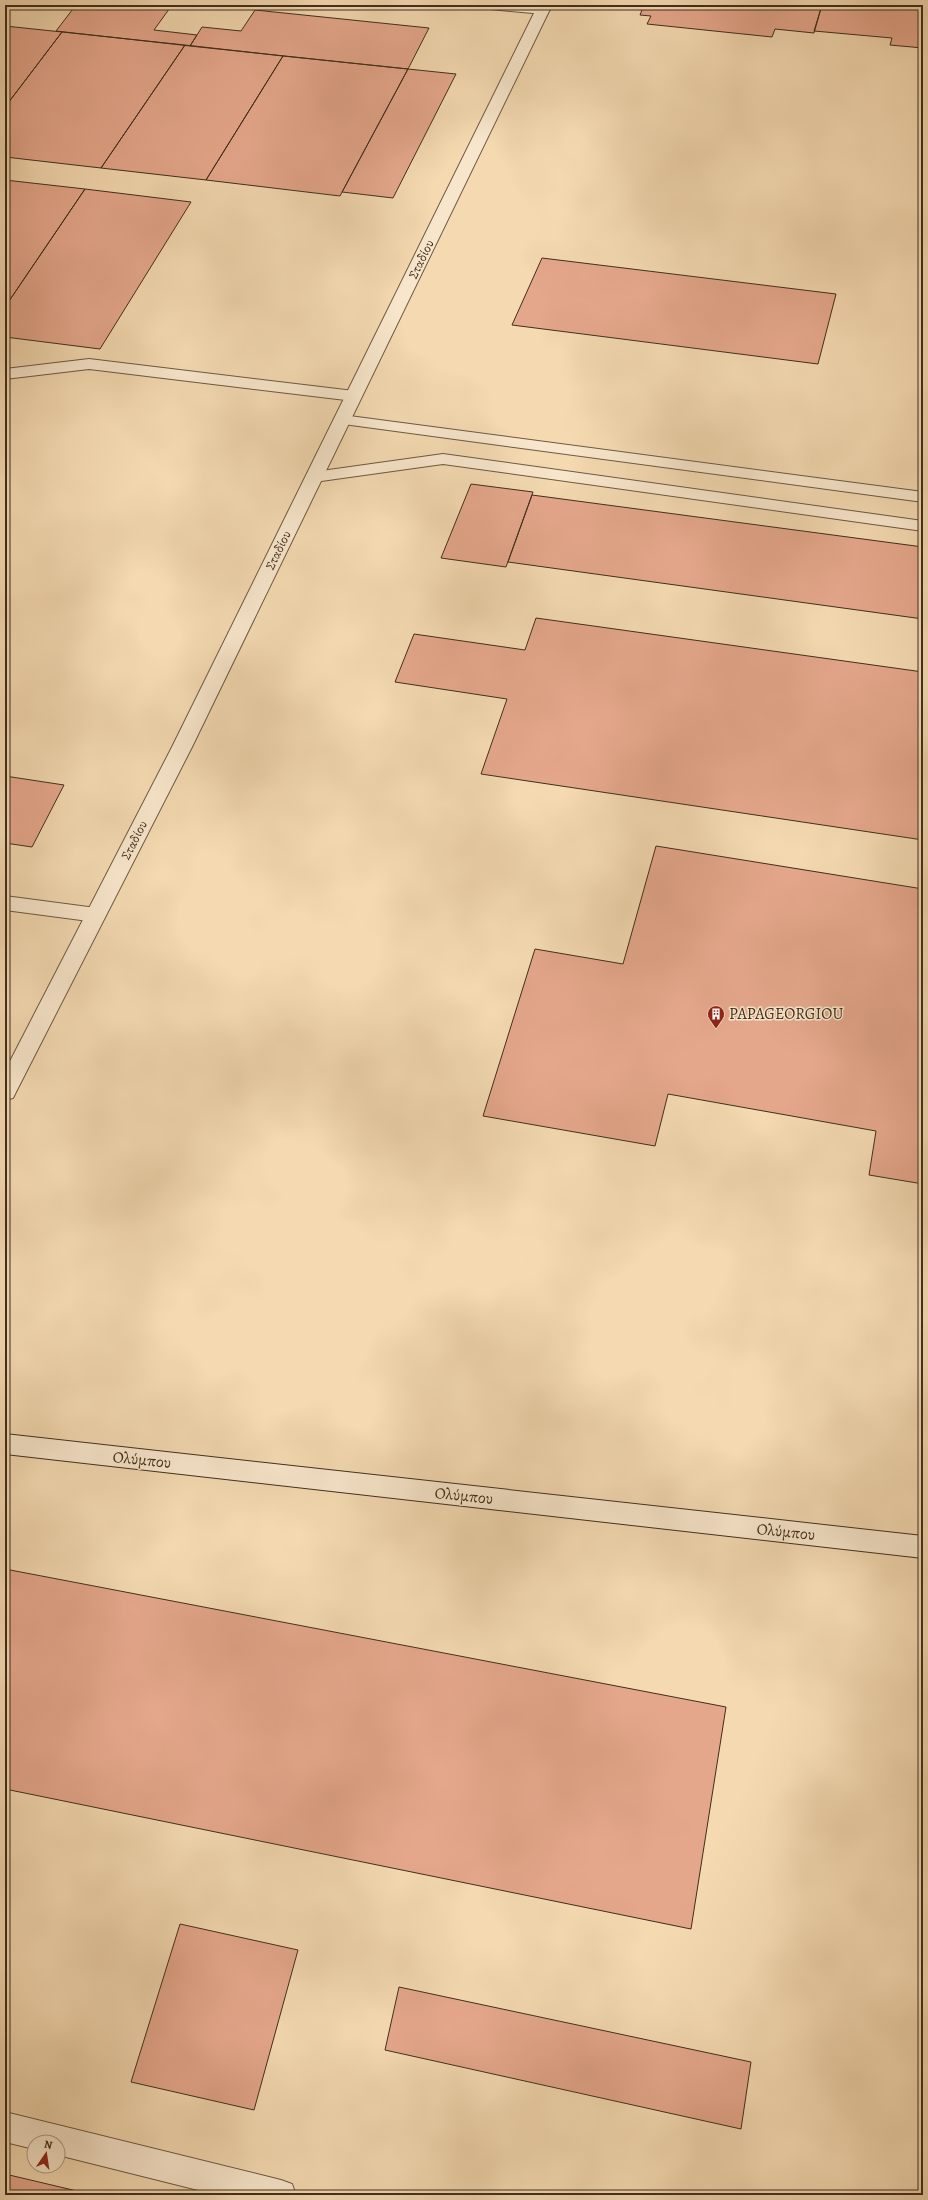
<svg xmlns="http://www.w3.org/2000/svg" width="928" height="2200" font-family="Alegreya,serif">
<style>
.building{fill:#e5a78c;stroke:#402e1d}
.lines{fill:none;stroke-linecap:round;stroke-linejoin:round}
.lane-casing{stroke:#6d5942;stroke-width:2}
.street-casing{stroke:#6d5942;stroke-width:2}
.secondary-casing{stroke:#402e1d;stroke-width:2}
.lane{fill:#f8e6cc;fill-rule:evenodd}
.street{fill:#f8e6cc;fill-rule:evenodd}
.secondary{fill:#f8e6cc;fill-rule:evenodd}
.labels{text-anchor:middle;dominant-baseline:central;stroke-width:3;stroke-linejoin:round;paint-order:stroke}
.far-street-label{font-size:13px;fill:#402e1d;stroke:#f8e6cc}
.poi-label{font-size:16px;fill:#402e1d;stroke:#f8e6cc;text-anchor:start}
.street-label{font-size:16px;fill:#402e1d;stroke:#f8e6cc}
</style>
<rect width="100%" height="100%" fill="#f4d9b1"/>
<filter id="stains"><feTurbulence type="fractalNoise" baseFrequency=".005" numOctaves="4"/><feColorMatrix values="0 0 0 0 .2 0 0 0 0 .09 0 0 0 0 .02 0 0 0 .5 -.17"/></filter>
<radialGradient id="worn" r=".72"><stop offset=".6" stop-color="#630" stop-opacity="0"/><stop offset="1" stop-color="#630" stop-opacity=".3"/></radialGradient>
<path class="building" d="M76,5H172L154,30L197,35L190,46L56,31Z
M644,5H822L814,33L775,29L772,37L647,24L651,16L640,15Z
M822,5L923,7V48L890,45L892,38L814,31Z
M255,10L429,28L408,69L190,46L202,27L241,31Z
M5,26L62,32L5,107Z
M62,32L185,45L101,168L5,157V107Z
M185,45L283,56L206,180L101,168Z
M283,56L408,69L340,196L206,180Z
M408,69L456,74L393,198L342,192Z
M5,180L85,189L5,307Z
M85,189L191,202L100,349L5,337V307Z
M542,258L836,294L818,364L512,325Z
M471,484L533,492L506,567L441,558Z
M532,495L923,547V619L508,562Z
M536,618L923,672V840L481,774L507,699L395,682L414,634L525,650Z
M5,776L64,785L32,847L5,843Z
M656,846L923,889V1184L869,1175L876,1131L668,1094L655,1146L483,1116L535,949L623,964Z
M5,1569L726,1707L691,1929L5,1789Z
M180,1924L298,1950L254,2110L131,2082Z
M399,1987L751,2062L741,2129L385,2050Z
M5,2174L94,2195H5Z"/>
<g class="lines">
<g class="lane-casing">
<path id="lane" d="M483,5H532L548,7L550,10L543,14L490,9Z
M89,359L354,391L360,393L362,396L360,399L354,401L89,369L5,379V369Z
M342,415L923,492V502L336,423L334,420L336,417Z
M443,454L923,521V531L443,464L314,482L308,481L306,477L308,473L314,472Z
M5,896L96,908L103,910L106,915L103,920L96,922L5,910Z
M5,2112L281,2180L292,2184L296,2195H218L58,2155V2142H34V2149L5,2142Z"/>
</g>
<g class="street-casing">
<path id="street" d="M538,5H552L192,747L16,1092L13,1098L5,1100V1071L172,747Z"/>
</g>
<g class="secondary-casing">
<path id="secondary" d="M5,1434L923,1536V1558L5,1454Z"/>
</g>
<use href="#lane" class="lane"/>
<use href="#street" class="street"/>
<use href="#secondary" class="secondary"/>
</g>
<defs>
<g id="building-pin" transform="scale(0.9)"><path d="M0 17L-7.5 6A9.5 9.5 0 1 1 7.5 6Z" fill="#8f2418" stroke="#f8e6cc"/><path d="M-4-6H4V6H1V3H-1V6H-4ZM-2.5-4.3h1.7v1.8h-1.7ZM.8-4.3h1.7v1.8H.8ZM-2.5-1h1.7V.8h-1.7ZM.8-1h1.7V.8H.8Z" fill="#fff"/></g>
</defs>
<g fill-rule="evenodd">
<use href="#building-pin" x="716" y="1014"/>
</g>
<g class="labels">
<g class="far-street-label">
<text transform="translate(421 259) rotate(-64)">Σταδίου</text>
<text transform="translate(278 550) rotate(-64)">Σταδίου</text>
<text transform="translate(134 840) rotate(-63)">Σταδίου</text>
</g>
<g class="poi-label">
<text x="729" y="1014">PAPAGEORGIOU</text>
</g>
<g class="street-label">
<text transform="translate(142 1460) rotate(6)">Ολύμπου</text>
<text transform="translate(464 1496) rotate(6)">Ολύμπου</text>
<text transform="translate(786 1532) rotate(6)">Ολύμπου</text>
</g>
</g>
<rect width="928" height="2200" fill="none" stroke="#f4d9b1" stroke-width="20"/>
<rect x="6" y="6" width="916" height="2188" fill="none" stroke="#402e1d" stroke-width="2"/>
<rect x="10" y="10" width="908" height="2180" fill="none" stroke="#402e1d"/>
<g transform="translate(46 2154) rotate(13)"><circle r="19" fill="#f8e6cc" stroke="#ae9c86"/>
<path d="M0-3L7 15L0 10L-7 15Z" fill="#8f2418"/>
<text y="-6" font-size="11" font-weight="bold" text-anchor="middle" fill="#402e1d">N</text>
</g>
<rect width="100%" height="100%" filter="url(#stains)"/>
<rect width="100%" height="100%" fill="url(#worn)"/>
</svg>
